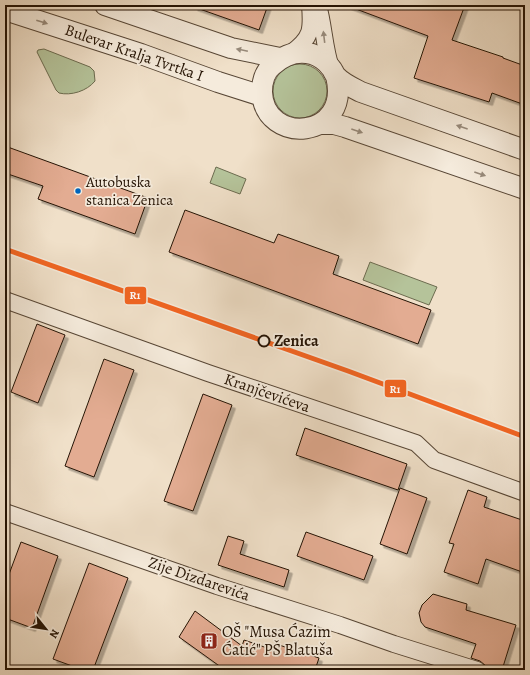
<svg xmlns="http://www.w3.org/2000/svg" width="530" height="675" font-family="Alegreya,serif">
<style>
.green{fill:#b5c39a;stroke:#6c6b4f}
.building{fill:#e3ac92;stroke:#241304;filter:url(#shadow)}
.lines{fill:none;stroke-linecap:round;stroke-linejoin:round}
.minor-casing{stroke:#574635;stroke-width:18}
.tertiary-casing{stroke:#574635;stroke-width:22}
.minor{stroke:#f5ebdc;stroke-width:16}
.tertiary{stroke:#f5ebdc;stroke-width:20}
.rail-1-casing{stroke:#f5ebdc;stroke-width:8}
.rail-1{stroke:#f26522;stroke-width:5}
.oneway{fill:#978a7b}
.bus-dot{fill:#0065bd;stroke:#f5ebdc;stroke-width:1.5}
.stop-dot{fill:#f5ebdc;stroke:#241304;stroke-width:2}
.labels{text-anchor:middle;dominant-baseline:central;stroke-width:3.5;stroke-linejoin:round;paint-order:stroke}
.bus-label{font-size:15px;fill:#241304;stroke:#f5ebdc;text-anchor:start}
.street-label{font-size:16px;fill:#241304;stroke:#f5ebdc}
.stop-label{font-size:16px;font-weight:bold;fill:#241304;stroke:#f5ebdc;text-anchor:start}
.poi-label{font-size:16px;fill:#241304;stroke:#f5ebdc;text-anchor:start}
.line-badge{stroke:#f5ebdc;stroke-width:1.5}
.badge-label{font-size:11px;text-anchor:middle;font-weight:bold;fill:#fff}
</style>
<defs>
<filter id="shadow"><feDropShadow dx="3.5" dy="3.5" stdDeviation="0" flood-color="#0004"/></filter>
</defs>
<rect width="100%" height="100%" fill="#f0e0c9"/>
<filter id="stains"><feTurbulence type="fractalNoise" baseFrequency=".005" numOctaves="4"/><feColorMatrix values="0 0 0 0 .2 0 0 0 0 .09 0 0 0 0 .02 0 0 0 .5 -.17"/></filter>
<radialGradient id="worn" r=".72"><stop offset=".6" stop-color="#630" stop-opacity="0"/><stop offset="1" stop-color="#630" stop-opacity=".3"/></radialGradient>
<path class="green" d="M44,49L90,67L94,71L95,81C87,91 71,96 59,93L56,90L37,52L38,50Z
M273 91a27 27 0 1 1 54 0a27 27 0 1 1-54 0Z
M216,167L246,179L240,194L210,183Z
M370,262L437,287L429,305L363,280Z"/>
<path class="building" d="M195,5H268L259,30L194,7Z
M348,5H465L452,40L503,57V58L525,66V105L492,93L489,102L414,78L428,36L348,6Z
M5,146L148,198L135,234L38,199L43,186L5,173Z
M185,210L274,243L278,234L339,256L333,274L431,310L418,344L169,252Z
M37,324L65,335L38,403L11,392Z
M104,359L134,370L94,477L65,466Z
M203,394L232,405L193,511L164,501Z
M305,428L407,464L398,490L296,455Z
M400,488L427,498L407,554L380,544Z
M468,490L487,497L484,507L525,521V573L486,559L478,584L444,572L454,544L449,543Z
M306,532L373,556L364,580L297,556Z
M228,536L244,541L240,554L289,570L284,587L218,565Z
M21,542L58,556L32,628L5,618V576L8,577Z
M89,563L128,578L93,670H83L53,659Z
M433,594L467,604L466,610L516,625L502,670H497L486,666L480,661L471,658L476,644L425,627L421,622L419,613L422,605Z
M195,611L242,646L244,640L273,650L276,644L319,658L315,670H225L179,637Z"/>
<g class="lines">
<g class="minor-casing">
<path id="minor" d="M318,5C324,26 324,47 331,68
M291,53C312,38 312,29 310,5
M5,300L208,373L416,443L434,460L525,493
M5,512L217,586L340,625L394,644L477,670"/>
</g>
<g class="tertiary-casing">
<path id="tertiary" d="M105,5L231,48L280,58
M5,10L141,54L218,82L262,96
M336,76C352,140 264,146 262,92C262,82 265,71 273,65C284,55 297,50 312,54C319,56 327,62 331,68C333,70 334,74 336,76C342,83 353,88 361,92L525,150
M319,124H334L345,127L525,189"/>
</g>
<use href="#minor" class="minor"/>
<use href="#tertiary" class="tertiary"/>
<g class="rail-1-casing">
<path id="rail-1" d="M5,249L348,371L525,437"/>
</g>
<use href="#rail-1" class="rail-1"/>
</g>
<defs><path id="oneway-solid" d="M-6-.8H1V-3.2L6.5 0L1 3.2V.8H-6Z"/></defs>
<g class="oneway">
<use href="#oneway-solid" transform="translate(42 22) rotate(18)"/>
<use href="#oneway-solid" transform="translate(324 37) rotate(-97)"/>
<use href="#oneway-solid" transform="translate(242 50) rotate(-168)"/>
<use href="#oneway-solid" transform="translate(462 127) rotate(-161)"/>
<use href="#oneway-solid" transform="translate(357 131) rotate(19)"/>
<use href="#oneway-solid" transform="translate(480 174) rotate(19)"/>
</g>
<defs>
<g id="building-square" transform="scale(0.9)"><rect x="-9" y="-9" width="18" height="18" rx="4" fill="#8f2418" stroke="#f5ebdc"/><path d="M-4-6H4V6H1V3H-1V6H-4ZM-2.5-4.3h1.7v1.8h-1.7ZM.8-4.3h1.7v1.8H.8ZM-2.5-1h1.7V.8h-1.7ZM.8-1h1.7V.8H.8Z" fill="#fff"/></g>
</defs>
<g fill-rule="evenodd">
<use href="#building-square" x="209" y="641"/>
</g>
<circle class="bus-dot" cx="78" cy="191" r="3.5"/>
<circle class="stop-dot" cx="264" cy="341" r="5.5"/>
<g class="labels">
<g class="bus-label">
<text x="86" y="182">Autobuska<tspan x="86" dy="18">stanica Zenica</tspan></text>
</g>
<g class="street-label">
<text transform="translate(134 53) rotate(19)">Bulevar Kralja Tvrtka I</text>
<text transform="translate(267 393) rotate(19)">Kranjčevićeva</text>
<text transform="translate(199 579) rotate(19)">Zije Dizdarevića</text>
</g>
<g class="stop-label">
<text x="274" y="341">Zenica</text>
</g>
<g class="poi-label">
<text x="222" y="632">OŠ "Musa Ćazim<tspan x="222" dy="18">Ćatić" PŠ Blatuša</tspan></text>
</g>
</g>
<g class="line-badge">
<rect x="124" y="286" width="23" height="19" rx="4" fill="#f26522"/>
<rect x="384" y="379" width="23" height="19" rx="4" fill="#f26522"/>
</g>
<g class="badge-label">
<text x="135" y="299">R1</text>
<text x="395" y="393">R1</text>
</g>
<rect width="530" height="675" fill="none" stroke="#f0e0c9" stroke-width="20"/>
<rect x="6" y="6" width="518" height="663" fill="none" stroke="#241304" stroke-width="2"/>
<rect x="10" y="10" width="510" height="655" fill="none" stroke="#241304"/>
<g transform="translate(46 629) rotate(120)" stroke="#f5ebdc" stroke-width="3" paint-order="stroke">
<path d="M0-3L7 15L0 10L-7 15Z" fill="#241304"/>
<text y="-6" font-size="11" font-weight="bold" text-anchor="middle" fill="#241304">N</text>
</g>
<rect width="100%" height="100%" filter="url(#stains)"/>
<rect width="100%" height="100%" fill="url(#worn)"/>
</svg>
